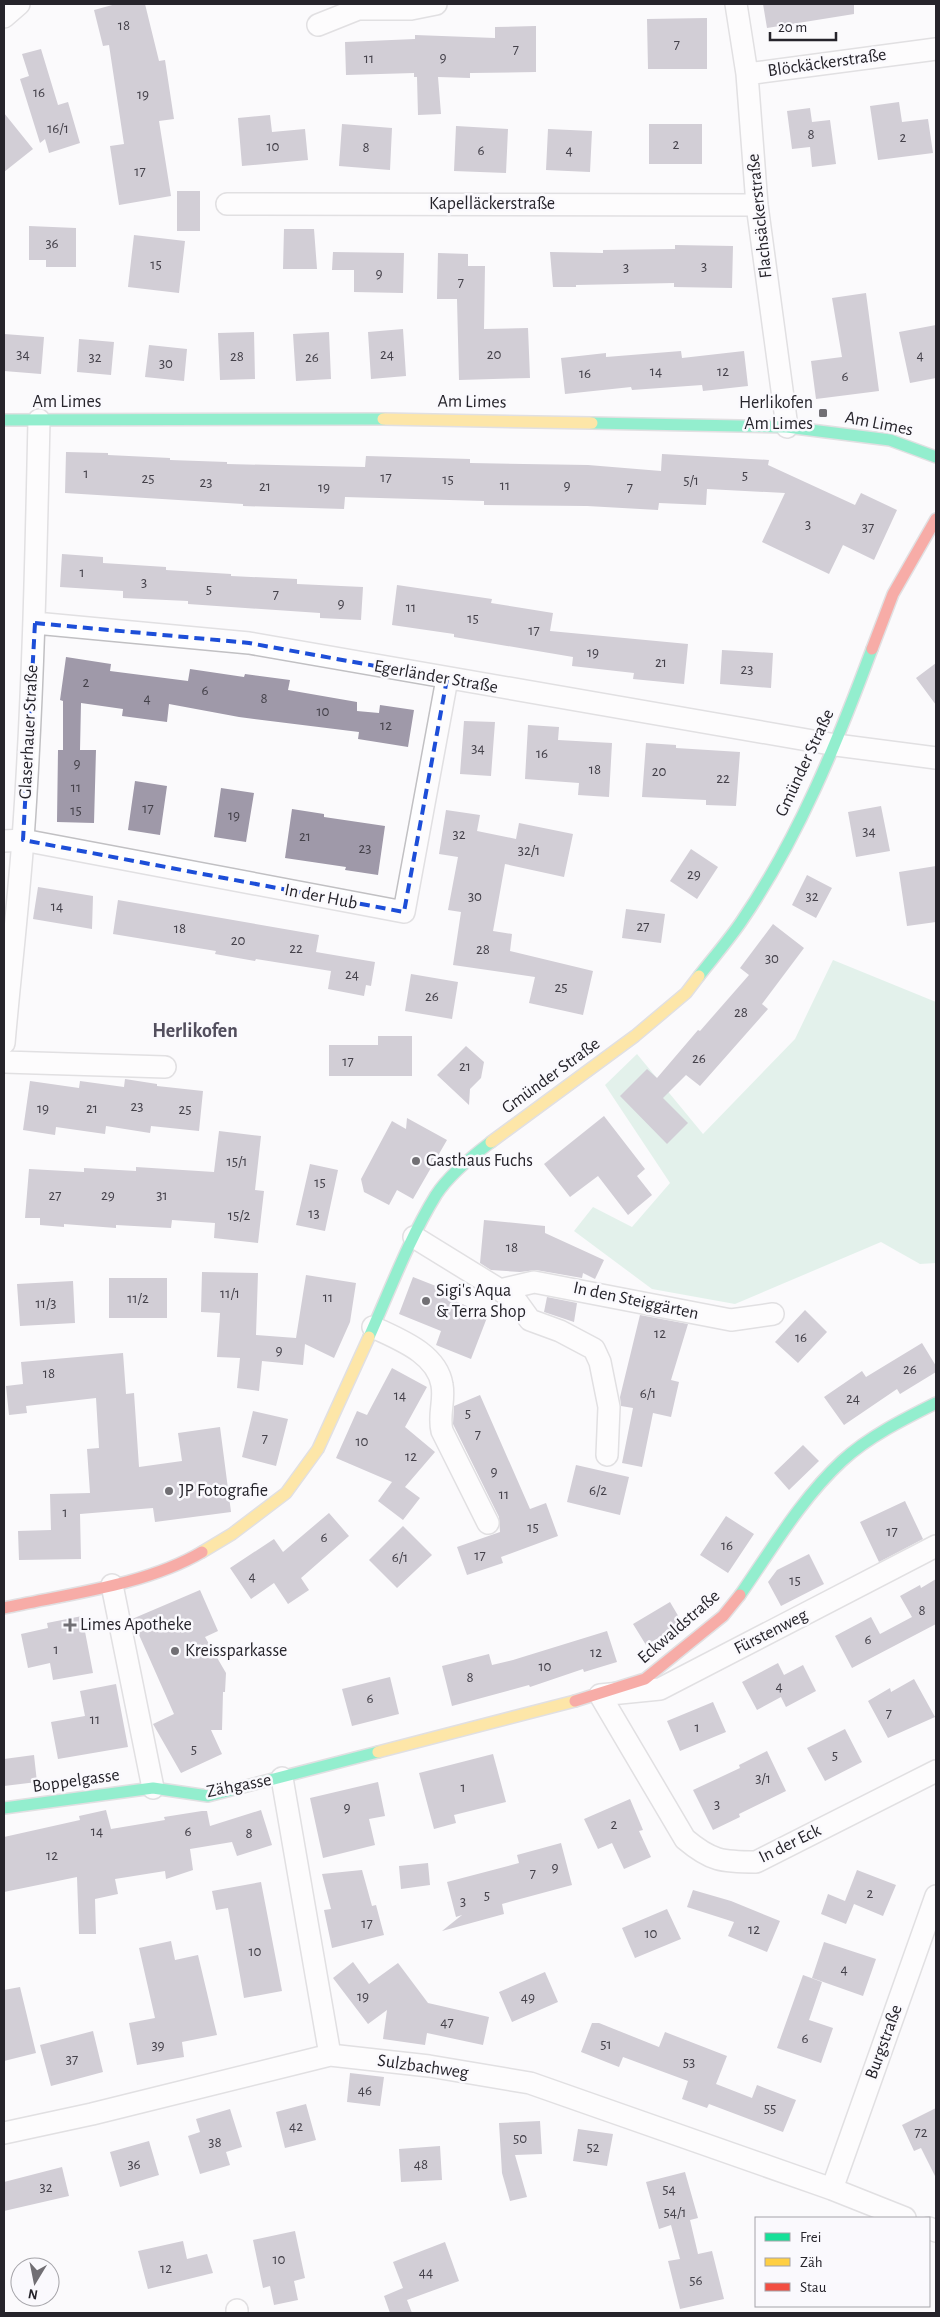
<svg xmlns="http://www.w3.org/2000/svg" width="940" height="2317" font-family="'Alegreya Sans',sans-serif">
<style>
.green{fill:#c5e7d8}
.building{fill:#9f99a9}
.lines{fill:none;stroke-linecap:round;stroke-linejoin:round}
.street-casing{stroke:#c1c0c3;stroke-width:24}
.fast-casing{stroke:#c1c0c3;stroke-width:14}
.slow-casing{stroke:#c1c0c3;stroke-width:14}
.jam-casing{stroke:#c1c0c3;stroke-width:14}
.street{stroke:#fefeff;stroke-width:21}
.fast{stroke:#16e098;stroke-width:11}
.slow{stroke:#ffcf43;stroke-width:11}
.jam{stroke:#f24e42;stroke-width:11}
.marked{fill:none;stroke:#1d4ed8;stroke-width:4;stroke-dasharray:10 6;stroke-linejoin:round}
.poi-dot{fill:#716f74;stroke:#faf9fd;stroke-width:2}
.labels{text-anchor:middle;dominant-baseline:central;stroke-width:5;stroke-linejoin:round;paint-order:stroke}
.number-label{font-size:15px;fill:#44414a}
.street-label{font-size:18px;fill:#26242b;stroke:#faf9fd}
.poi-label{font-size:18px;fill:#26242b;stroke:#faf9fd;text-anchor:start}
.quarter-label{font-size:20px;font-weight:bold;fill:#524e5d;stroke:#faf9fd}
</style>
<rect width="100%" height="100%" fill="#fbfafc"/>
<path class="green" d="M833,960L936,1002V1263L920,1264L881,1242L735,1304L652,1289L574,1231L593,1207L632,1227L670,1183L605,1085L637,1054L703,1134L795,1039Z"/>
<path class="building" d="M116,4H145L159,61L165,60L174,119L159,121L171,196L119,205L110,146L124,144L109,45L103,46L94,10Z
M763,4H854V14L767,28Z
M707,18V69H648L647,19Z
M536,26V72L470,73V78L438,77L441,114L418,115L417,77H414V73L346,75L345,42L415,39V35L495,38V27Z
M41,49L58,105L68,102L80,143L49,153L45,139L40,143L20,79L29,76L22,54Z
M899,102L902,122L928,119L933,153L878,160L870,106Z
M810,108L812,122L830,120L836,164L812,167L810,147L792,149L787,111Z
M4,113L33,149L4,172Z
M270,115L272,132L305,129L308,160L242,166L238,118Z
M342,124L392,128L390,170L339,166Z
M649,124H702V164H649Z
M456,126L508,129L506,173L454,171Z
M548,129L592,131L590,172L546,170Z
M177,191H200V231H177Z
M29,226L76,228V267H46V260H29Z
M284,229H314L317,269H283Z
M134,235L185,241L179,293L128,287Z
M675,245L733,246L732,288L674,287V283L576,285V287H553L550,252L603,253V250L675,249Z
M333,252L404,253L403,293L354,292V270H332Z
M438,253L468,254V266H485L484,329L528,328L530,378L459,380L457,299H437Z
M866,293L879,391L816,399L811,361L842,357L832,298Z
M936,325V378L910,383L899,332Z
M403,329L406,376L371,379L368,332Z
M254,332L255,379L220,380L218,333Z
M329,332L331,379L296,381L293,334Z
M4,334L44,337L41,374L4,371Z
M79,339L114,342L111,375L77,372Z
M149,345L187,349L184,381L145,377Z
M681,351L682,358L744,351L748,386L703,391L702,385L632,390L631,387L565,394L561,358L606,353V357Z
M66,452L108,453V455L170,458V460L227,462V464L365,467L366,456L470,459V463L588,465L661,471L662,454L769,460L768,465L855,505L861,493L897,510L874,560L843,545L829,574L762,542L785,493L707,489L706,505L659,503L658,510L587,506L484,505V501L345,497L344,509L243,506V504L65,493Z
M62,554L103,557V563L166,567V570L231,574V576L297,579V584L363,587L361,620L320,618V613L188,604V601L123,598V591L60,587Z
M397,585L492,599L491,603L553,613L550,631L688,644L684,684L633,679L634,673L572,666L573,657L454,637V634L392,625Z
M722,650L773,653L771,688L720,684Z
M66,657L111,664L110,671L188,681L190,669L244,677L245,674L290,680L288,690L357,702V711L379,713L380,705L414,710L408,747L358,739L359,732L239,717L169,704L167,722L122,716L123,709L81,703L80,750H96L94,823L57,822L58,750H63V701L60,700Z
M936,663V705L916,678Z
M464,721L495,722L491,776L460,774Z
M528,725L559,727L558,740L612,743L609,797L578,795L579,783L525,779Z
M646,743L676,745V748L740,752L736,806L706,805V800L642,797Z
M135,781L167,786L160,835L128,830Z
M221,788L254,793L246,842L214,837Z
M881,806L890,851L856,857L848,812Z
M292,809L324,814V817L385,826L378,875L345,870L346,867L285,858Z
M446,810L480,815L477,831L516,839L519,823L573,834L564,877L505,864L493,931L512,934L510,951L593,971L583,1015L529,1003L535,977L453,965L461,912L448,910L458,857L439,854Z
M691,849L718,867L697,899L670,881Z
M936,866V922L907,926L899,872Z
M807,875L832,888L816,918L792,905Z
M38,887L93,896L92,929L33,919Z
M118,900L319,935L316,952L375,962L371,986L366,985L364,996L328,989L331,971L256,959L255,961L215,954L216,951L113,934Z
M626,909L665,914L661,943L622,938Z
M773,924L804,948L762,1004L768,1009L700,1086L686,1075L663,1098L688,1123L667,1144L620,1096L647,1069L657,1078L698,1030L700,1031L749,975L740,968Z
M411,974L458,982L452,1019L405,1011Z
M378,1036H412V1076H329V1045H378Z
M466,1046L484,1062L481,1078L470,1089L469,1105L437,1075Z
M125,1079L157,1084V1086L203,1091L199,1131L151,1126L150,1133L106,1126L105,1134L56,1127L55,1135L23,1130L30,1081L79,1088L80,1081L124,1087Z
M604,1116L645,1169L637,1176L652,1195L628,1215L598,1176L570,1197L544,1164Z
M407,1118L447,1140L413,1199L397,1190L389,1205L364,1192L361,1179L392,1121L406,1129Z
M219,1131L261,1136L255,1190L264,1191L258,1243L214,1238L215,1223L172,1220L171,1228L116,1225V1228L64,1224V1227L40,1225V1218H25L29,1169L84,1172V1168L136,1171V1167L214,1172Z
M310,1164L338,1170L325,1231L296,1225Z
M484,1220L545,1226V1233L604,1260L595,1279L583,1273L582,1278L536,1270L520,1272L491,1270L480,1263Z
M202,1272L258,1273L256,1335L296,1338L306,1275L356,1283L350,1322L334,1358L305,1344L303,1365L262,1361L259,1391L237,1388L240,1358L217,1357L220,1313L201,1312Z
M413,1277L451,1292L448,1298L488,1315L471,1359L436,1345L441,1331L399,1314Z
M109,1278H167V1318H109Z
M73,1281L75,1323L20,1326L17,1284Z
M547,1297L577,1303L574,1322L544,1312Z
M805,1310L827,1332L798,1363L775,1342Z
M640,1315L688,1324L671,1380L679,1382L671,1417L653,1413L642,1467L622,1463L633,1408L621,1406L620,1397Z
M922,1343L936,1366V1372L900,1394L897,1389L844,1425L824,1397L862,1371L866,1377Z
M123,1353L126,1394L134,1393L139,1467L182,1461L178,1433L220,1427L231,1512L155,1522L153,1508L80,1514L81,1559L19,1560L18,1531L51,1530L50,1494L90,1493L87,1449L99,1448L96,1398L26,1406L27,1413L9,1415L6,1386L23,1384L21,1362Z
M392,1368L427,1387L405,1427L435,1452L405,1487L420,1498L403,1520L378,1501L392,1482L336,1458L357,1411L367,1415Z
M480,1395L530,1509L546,1503L558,1536L501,1557L503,1563L467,1575L457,1547L500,1532L499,1517L453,1424L454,1406Z
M253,1411L288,1419L276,1466L242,1457Z
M803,1445L819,1461L789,1490L774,1473Z
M576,1465L629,1477L620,1515L567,1502Z
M905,1501L923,1539L879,1562L860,1522Z
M329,1513L349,1536L301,1578L309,1590L288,1604L274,1583L251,1599L230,1568L274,1539L283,1552Z
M726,1516L754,1534L728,1573L700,1555Z
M403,1526L432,1555L397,1588L369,1560Z
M809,1554L824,1584L781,1606L768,1582L777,1570Z
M936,1579V1624L852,1668L835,1636L871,1617L880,1634L912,1617L900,1596L920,1585L921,1588Z
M200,1590L218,1631L205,1637L226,1673L225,1692H223L222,1730H211L222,1754L181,1773L153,1724L174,1714L132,1619Z
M670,1602L683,1624L646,1645L633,1624Z
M82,1616L93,1673L53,1680L50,1663L28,1668L21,1634L48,1628L47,1623Z
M607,1631L617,1662L584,1672L583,1669L530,1687L529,1685L452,1706L442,1666L489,1654L492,1665L513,1660Z
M778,1663L784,1675L803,1665L816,1691L786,1707L781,1697L757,1710L742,1682Z
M390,1677L399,1714L352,1726L342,1689Z
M914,1679L935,1717L888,1738L868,1701L890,1688L891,1692Z
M116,1684L128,1747L58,1759L51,1722L85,1716L80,1691Z
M713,1702L726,1732L680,1751L667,1721Z
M845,1729L862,1762L825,1781L807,1748Z
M767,1751L786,1791L739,1814L740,1817L713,1830L693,1790L740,1768L739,1765Z
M493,1754L506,1802L454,1815L456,1823L434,1829L419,1773Z
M34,1755L37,1782L4,1786V1759Z
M378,1782L385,1816L369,1819L375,1845L323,1858L310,1798Z
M630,1799L643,1830L639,1831L651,1857L624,1869L612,1843L598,1849L584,1819Z
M106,1810L111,1829L165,1820L164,1817L202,1811H207L210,1826L261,1810L272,1845L237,1856L232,1842L190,1849L193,1870L166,1879L165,1871L115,1879L118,1894L95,1899L96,1934H79L77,1877L4,1892V1837L80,1820L79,1816Z
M561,1843L572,1885L502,1904L504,1914L442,1931L462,1915L456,1917L447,1882L519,1863L517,1855Z
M428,1863L430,1885L401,1889L399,1866Z
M362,1870L372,1906L376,1905L384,1935L332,1948L324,1910L331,1909L322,1874Z
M857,1870L896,1885L883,1916L854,1904L846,1924L821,1914L828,1894L845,1901Z
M261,1882L282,1991L244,1998L228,1908L216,1910L212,1891Z
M693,1890L731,1901L780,1921L767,1952L728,1936L734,1922L687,1907Z
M667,1909L681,1939L635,1958L622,1928Z
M171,1941L175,1960L198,1955L217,2035L182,2042L184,2057L137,2065L129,2023L155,2018L139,1948Z
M824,1942L876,1959L863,1996L812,1978Z
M353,1962L369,1984L398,1963L428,2003L489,2017L483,2045L427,2033L425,2045L383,2039L387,2010L368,2024L333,1978Z
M545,1972L558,2002L512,2022L499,1992Z
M803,1975L822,1982L809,2020L833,2028L821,2063L777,2048Z
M20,1987L36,2053L4,2061V1990Z
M592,2023H599L659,2047L665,2032L727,2056L716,2084L752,2098L757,2085L796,2100L783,2132L709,2104L707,2108L682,2099L688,2081L623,2057L619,2067L581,2052Z
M93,2031L103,2072L51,2086L40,2045Z
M350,2073L384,2077L380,2106L347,2102Z
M306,2104L316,2140L285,2148L276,2112Z
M936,2108V2178L921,2148L914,2151L902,2125Z
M230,2109L242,2147L226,2152L230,2165L200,2174L188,2136L200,2132L196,2119Z
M540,2121L542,2154L515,2155L527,2197L510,2201L502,2173L499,2123Z
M578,2129L613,2134L607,2166L573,2161Z
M149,2141L159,2175L120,2187L110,2152Z
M440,2146L442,2180L401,2182L399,2149Z
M62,2167L69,2196L4,2211V2182Z
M685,2172L698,2218L690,2220L698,2254L712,2251L724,2299L680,2309L668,2261L680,2259L671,2225L659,2229L646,2182Z
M295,2231L305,2278L294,2281L298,2300L274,2305L270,2286L263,2288L253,2240Z
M183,2241L187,2259L207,2254L213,2273L148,2289L138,2251Z
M445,2242L459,2281L407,2300L412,2313H390L384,2296L403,2288L393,2262Z"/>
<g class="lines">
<g class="street-casing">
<path id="street" d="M736,4L747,74L757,205L787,427
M4,17L19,4
M318,25L358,9H411L436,4
M747,74L936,49
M227,204L757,205
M35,623L249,643L836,745L936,758
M4,841L23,840L404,912L447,679
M4,1043C10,975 18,907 23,839C33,700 36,560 39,420
M4,1062L165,1067
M414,1237L500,1290L534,1282L731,1320L773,1314
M500,1290L517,1302L530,1320L560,1331L594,1349L600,1362L609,1407L607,1455
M373,1327C398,1339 437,1353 442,1385C445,1401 438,1415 442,1431L488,1523
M936,1546L660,1689L600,1695L685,1839C711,1861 722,1862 756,1862L936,1771
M112,1585L153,1788
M282,1778L330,2055
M4,2133L92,2114L330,2055L429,2066L530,2083L832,2189L905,2218
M832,2189L936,1896
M929,2228L936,2231
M237,2310V2313"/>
</g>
<g class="fast-casing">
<path id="fast" d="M4,420L383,419
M592,423L787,427L890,440L936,457
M699,976C713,958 728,941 741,922C798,839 837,743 872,649
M369,1337C390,1290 409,1239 436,1195C449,1175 471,1157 491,1142
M740,1595C772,1549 801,1499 842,1461C868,1437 904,1419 936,1403
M4,1808L153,1788L208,1796L378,1752"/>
</g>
<g class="slow-casing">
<path id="slow" d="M383,419L592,423
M491,1142L635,1036L686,993L699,976
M202,1552L232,1534L286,1493L318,1449L369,1337
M378,1752L575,1701"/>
</g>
<g class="jam-casing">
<path id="jam" d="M872,649L893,594L936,519
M4,1608C68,1594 146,1585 202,1552
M575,1701L645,1679L723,1616L740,1595"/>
</g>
<use href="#street" class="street"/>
<use href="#fast" class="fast"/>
<use href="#slow" class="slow"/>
<use href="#jam" class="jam"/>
</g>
<path d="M0 0H940V2317H0ZM35,623L249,643L447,679L404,912L23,840Z" fill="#fbfafc" fill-opacity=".55" fill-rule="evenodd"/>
<path class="marked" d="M35,623L249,643L447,679L404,912L23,840Z"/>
<g class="poi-dot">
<rect x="818" y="408" width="10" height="10" rx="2.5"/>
<circle cx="416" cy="1161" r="5"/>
<circle cx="426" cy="1301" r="5"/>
<circle cx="169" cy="1491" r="5"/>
<path d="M67.5 1617.5h5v5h5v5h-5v5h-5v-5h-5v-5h5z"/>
<circle cx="175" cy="1651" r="5"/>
</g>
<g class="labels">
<g class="number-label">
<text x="124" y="25">18</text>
<text x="677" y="44">7</text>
<text x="516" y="49">7</text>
<text x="443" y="57">9</text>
<text x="369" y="58">11</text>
<text x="39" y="92">16</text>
<text x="143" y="94">19</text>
<text x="58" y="128">16/1</text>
<text x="811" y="134">8</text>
<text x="903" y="137">2</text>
<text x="676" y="144">2</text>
<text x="273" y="146">10</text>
<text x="366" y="147">8</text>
<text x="481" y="150">6</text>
<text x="569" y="150">4</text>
<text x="140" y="171">17</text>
<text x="52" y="243">36</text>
<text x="156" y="264">15</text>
<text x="704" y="266">3</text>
<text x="626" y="267">3</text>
<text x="379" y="273">9</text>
<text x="461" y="282">7</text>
<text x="23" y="354">34</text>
<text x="387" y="354">24</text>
<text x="494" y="354">20</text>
<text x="920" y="355">4</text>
<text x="237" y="356">28</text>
<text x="95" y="357">32</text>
<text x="312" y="357">26</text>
<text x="166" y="363">30</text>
<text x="656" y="371">14</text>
<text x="723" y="371">12</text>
<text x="585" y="373">16</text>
<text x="845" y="376">6</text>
<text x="86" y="473">1</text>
<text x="745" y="475">5</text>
<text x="386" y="477">17</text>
<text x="148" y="478">25</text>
<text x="448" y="479">15</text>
<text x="691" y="480">5/1</text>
<text x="206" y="482">23</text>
<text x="505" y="485">11</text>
<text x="567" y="485">9</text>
<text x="265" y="486">21</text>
<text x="324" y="487">19</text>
<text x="630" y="487">7</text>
<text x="808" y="524">3</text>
<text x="868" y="527">37</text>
<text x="82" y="572">1</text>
<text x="144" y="582">3</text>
<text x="209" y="589">5</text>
<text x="276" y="594">7</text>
<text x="341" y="603">9</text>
<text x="411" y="607">11</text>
<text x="473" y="618">15</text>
<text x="534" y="630">17</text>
<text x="593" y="652">19</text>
<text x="661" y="662">21</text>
<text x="747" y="669">23</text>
<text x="86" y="682">2</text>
<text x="205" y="690">6</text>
<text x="147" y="698">4</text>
<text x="264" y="698">8</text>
<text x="323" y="711">10</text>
<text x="386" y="725">12</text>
<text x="478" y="748">34</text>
<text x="542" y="753">16</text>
<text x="77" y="763">9</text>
<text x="595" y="769">18</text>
<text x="659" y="771">20</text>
<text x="723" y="778">22</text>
<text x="76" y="787">11</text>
<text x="148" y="808">17</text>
<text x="76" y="810">15</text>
<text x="234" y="815">19</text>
<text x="869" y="831">34</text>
<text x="459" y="834">32</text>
<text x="305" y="836">21</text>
<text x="365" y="848">23</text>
<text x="529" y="850">32/1</text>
<text x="694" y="874">29</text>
<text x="475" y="896">30</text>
<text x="812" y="896">32</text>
<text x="57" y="906">14</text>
<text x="643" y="926">27</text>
<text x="180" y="928">18</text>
<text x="238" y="940">20</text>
<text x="296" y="948">22</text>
<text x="483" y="949">28</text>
<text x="772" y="958">30</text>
<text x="352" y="974">24</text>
<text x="561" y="987">25</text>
<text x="432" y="996">26</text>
<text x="741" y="1012">28</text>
<text x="699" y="1058">26</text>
<text x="348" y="1061">17</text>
<text x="465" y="1066">21</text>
<text x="137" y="1106">23</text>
<text x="43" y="1108">19</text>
<text x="92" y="1108">21</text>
<text x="185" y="1109">25</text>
<text x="237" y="1161">15/1</text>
<text x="320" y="1182">15</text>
<text x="55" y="1195">27</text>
<text x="108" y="1195">29</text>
<text x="162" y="1195">31</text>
<text x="314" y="1213">13</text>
<text x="239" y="1215">15/2</text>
<text x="512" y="1247">18</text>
<text x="230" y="1293">11/1</text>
<text x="328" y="1297">11</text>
<text x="138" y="1298">11/2</text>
<text x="46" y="1303">11/3</text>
<text x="660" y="1333">12</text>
<text x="801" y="1337">16</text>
<text x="279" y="1350">9</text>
<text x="910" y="1369">26</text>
<text x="49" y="1373">18</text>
<text x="648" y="1393">6/1</text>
<text x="400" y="1395">14</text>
<text x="853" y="1398">24</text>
<text x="468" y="1413">5</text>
<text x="478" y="1434">7</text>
<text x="265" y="1438">7</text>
<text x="362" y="1441">10</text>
<text x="411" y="1456">12</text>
<text x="494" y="1471">9</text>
<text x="598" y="1490">6/2</text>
<text x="504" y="1494">11</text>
<text x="65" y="1512">1</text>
<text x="533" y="1527">15</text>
<text x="892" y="1531">17</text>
<text x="324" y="1537">6</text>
<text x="727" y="1545">16</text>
<text x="480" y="1555">17</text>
<text x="400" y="1557">6/1</text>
<text x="252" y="1576">4</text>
<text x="795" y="1580">15</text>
<text x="922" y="1610">8</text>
<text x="868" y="1639">6</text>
<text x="56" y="1649">1</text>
<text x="596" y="1652">12</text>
<text x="545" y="1666">10</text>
<text x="470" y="1677">8</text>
<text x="779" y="1686">4</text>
<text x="370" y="1698">6</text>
<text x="889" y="1713">7</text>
<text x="95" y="1719">11</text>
<text x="697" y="1727">1</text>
<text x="194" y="1749">5</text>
<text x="835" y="1755">5</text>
<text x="763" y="1778">3/1</text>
<text x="463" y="1787">1</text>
<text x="717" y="1804">3</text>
<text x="347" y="1807">9</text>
<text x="614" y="1824">2</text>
<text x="97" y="1831">14</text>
<text x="188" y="1831">6</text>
<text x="249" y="1833">8</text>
<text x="52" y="1855">12</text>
<text x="555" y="1867">9</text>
<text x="533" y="1873">7</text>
<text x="870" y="1893">2</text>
<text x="487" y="1895">5</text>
<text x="463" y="1901">3</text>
<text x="367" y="1923">17</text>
<text x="754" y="1929">12</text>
<text x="651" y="1933">10</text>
<text x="255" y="1951">10</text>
<text x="844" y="1969">4</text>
<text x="363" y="1996">19</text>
<text x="528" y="1997">49</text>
<text x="447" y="2022">47</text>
<text x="805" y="2038">6</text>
<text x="606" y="2044">51</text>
<text x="158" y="2045">39</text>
<text x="72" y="2059">37</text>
<text x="689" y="2062">53</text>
<text x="365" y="2090">46</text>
<text x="770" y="2108">55</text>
<text x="296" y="2126">42</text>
<text x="921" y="2132">72</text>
<text x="520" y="2138">50</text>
<text x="215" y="2142">38</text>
<text x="593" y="2147">52</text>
<text x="134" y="2164">36</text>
<text x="421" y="2164">48</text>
<text x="46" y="2187">32</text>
<text x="669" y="2189">54</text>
<text x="675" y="2212">54/1</text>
<text x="279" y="2259">10</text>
<text x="166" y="2268">12</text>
<text x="426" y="2272">44</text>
<text x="696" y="2280">56</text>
</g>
<g class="street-label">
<text transform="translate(827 63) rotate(-8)">Blöckäckerstraße</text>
<text x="492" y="204">Kapelläckerstraße</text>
<text transform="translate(760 216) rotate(-96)">Flachsäckerstraße</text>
<text x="67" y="402">Am Limes</text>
<text transform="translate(472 402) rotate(1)">Am Limes</text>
<text transform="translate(879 424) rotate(11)">Am Limes</text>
<text transform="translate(436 677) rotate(10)">Egerländer Straße</text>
<text transform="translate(29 732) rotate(-87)">Glaserhauer Straße</text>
<text transform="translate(805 763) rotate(-65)">Gmünder Straße</text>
<text transform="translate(321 897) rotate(11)">In der Hub</text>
<text transform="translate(551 1076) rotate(-36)">Gmünder Straße</text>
<text transform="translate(636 1301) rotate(12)">In den Steiggärten</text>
<text transform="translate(679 1627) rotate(-41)">Eckwaldstraße</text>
<text transform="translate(771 1632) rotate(-27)">Fürstenweg</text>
<text transform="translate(76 1781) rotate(-8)">Boppelgasse</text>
<text transform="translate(239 1786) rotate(-11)">Zähgasse</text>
<text transform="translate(790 1844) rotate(-26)">In der Eck</text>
<text transform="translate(884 2042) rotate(-70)">Burgstraße</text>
<text transform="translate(423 2067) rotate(8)">Sulzbachweg</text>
</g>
<g class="poi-label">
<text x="813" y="403" text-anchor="end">Herlikofen<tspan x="813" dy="21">Am Limes</tspan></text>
<text x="426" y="1161">Gasthaus Fuchs</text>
<text x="436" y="1291">Sigi's Aqua<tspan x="436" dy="21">&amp; Terra Shop</tspan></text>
<text x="179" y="1491">JP Fotografie</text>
<text x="80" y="1625">Limes Apotheke</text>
<text x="185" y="1651">Kreissparkasse</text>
</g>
<g class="quarter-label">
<text x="195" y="1031">Herlikofen</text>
</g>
</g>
<rect width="940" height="2317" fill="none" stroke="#26242b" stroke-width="10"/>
<rect x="755" y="2217" width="175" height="90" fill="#faf9fd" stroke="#a5a4a9"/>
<rect x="765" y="2233" width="25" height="8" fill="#16e098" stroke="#a5a4a9"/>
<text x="800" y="2242" font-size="15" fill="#26242b">Frei</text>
<rect x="765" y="2258" width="25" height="8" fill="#ffcf43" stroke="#a5a4a9"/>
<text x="800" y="2267" font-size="15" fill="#26242b">Zäh</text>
<rect x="765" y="2283" width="25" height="8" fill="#f24e42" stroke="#a5a4a9"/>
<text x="800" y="2292" font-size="15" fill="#26242b">Stau</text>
<g transform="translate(35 2282) rotate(190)"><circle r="24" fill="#faf9fd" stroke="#a5a4a9"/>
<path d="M0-4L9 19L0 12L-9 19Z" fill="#716f74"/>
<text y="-8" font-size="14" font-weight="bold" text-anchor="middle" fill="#26242b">N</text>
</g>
<path d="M770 32v8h66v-8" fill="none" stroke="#26242b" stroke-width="2.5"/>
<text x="778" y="32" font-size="15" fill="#26242b" stroke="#faf9fd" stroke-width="4" paint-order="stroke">20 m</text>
</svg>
